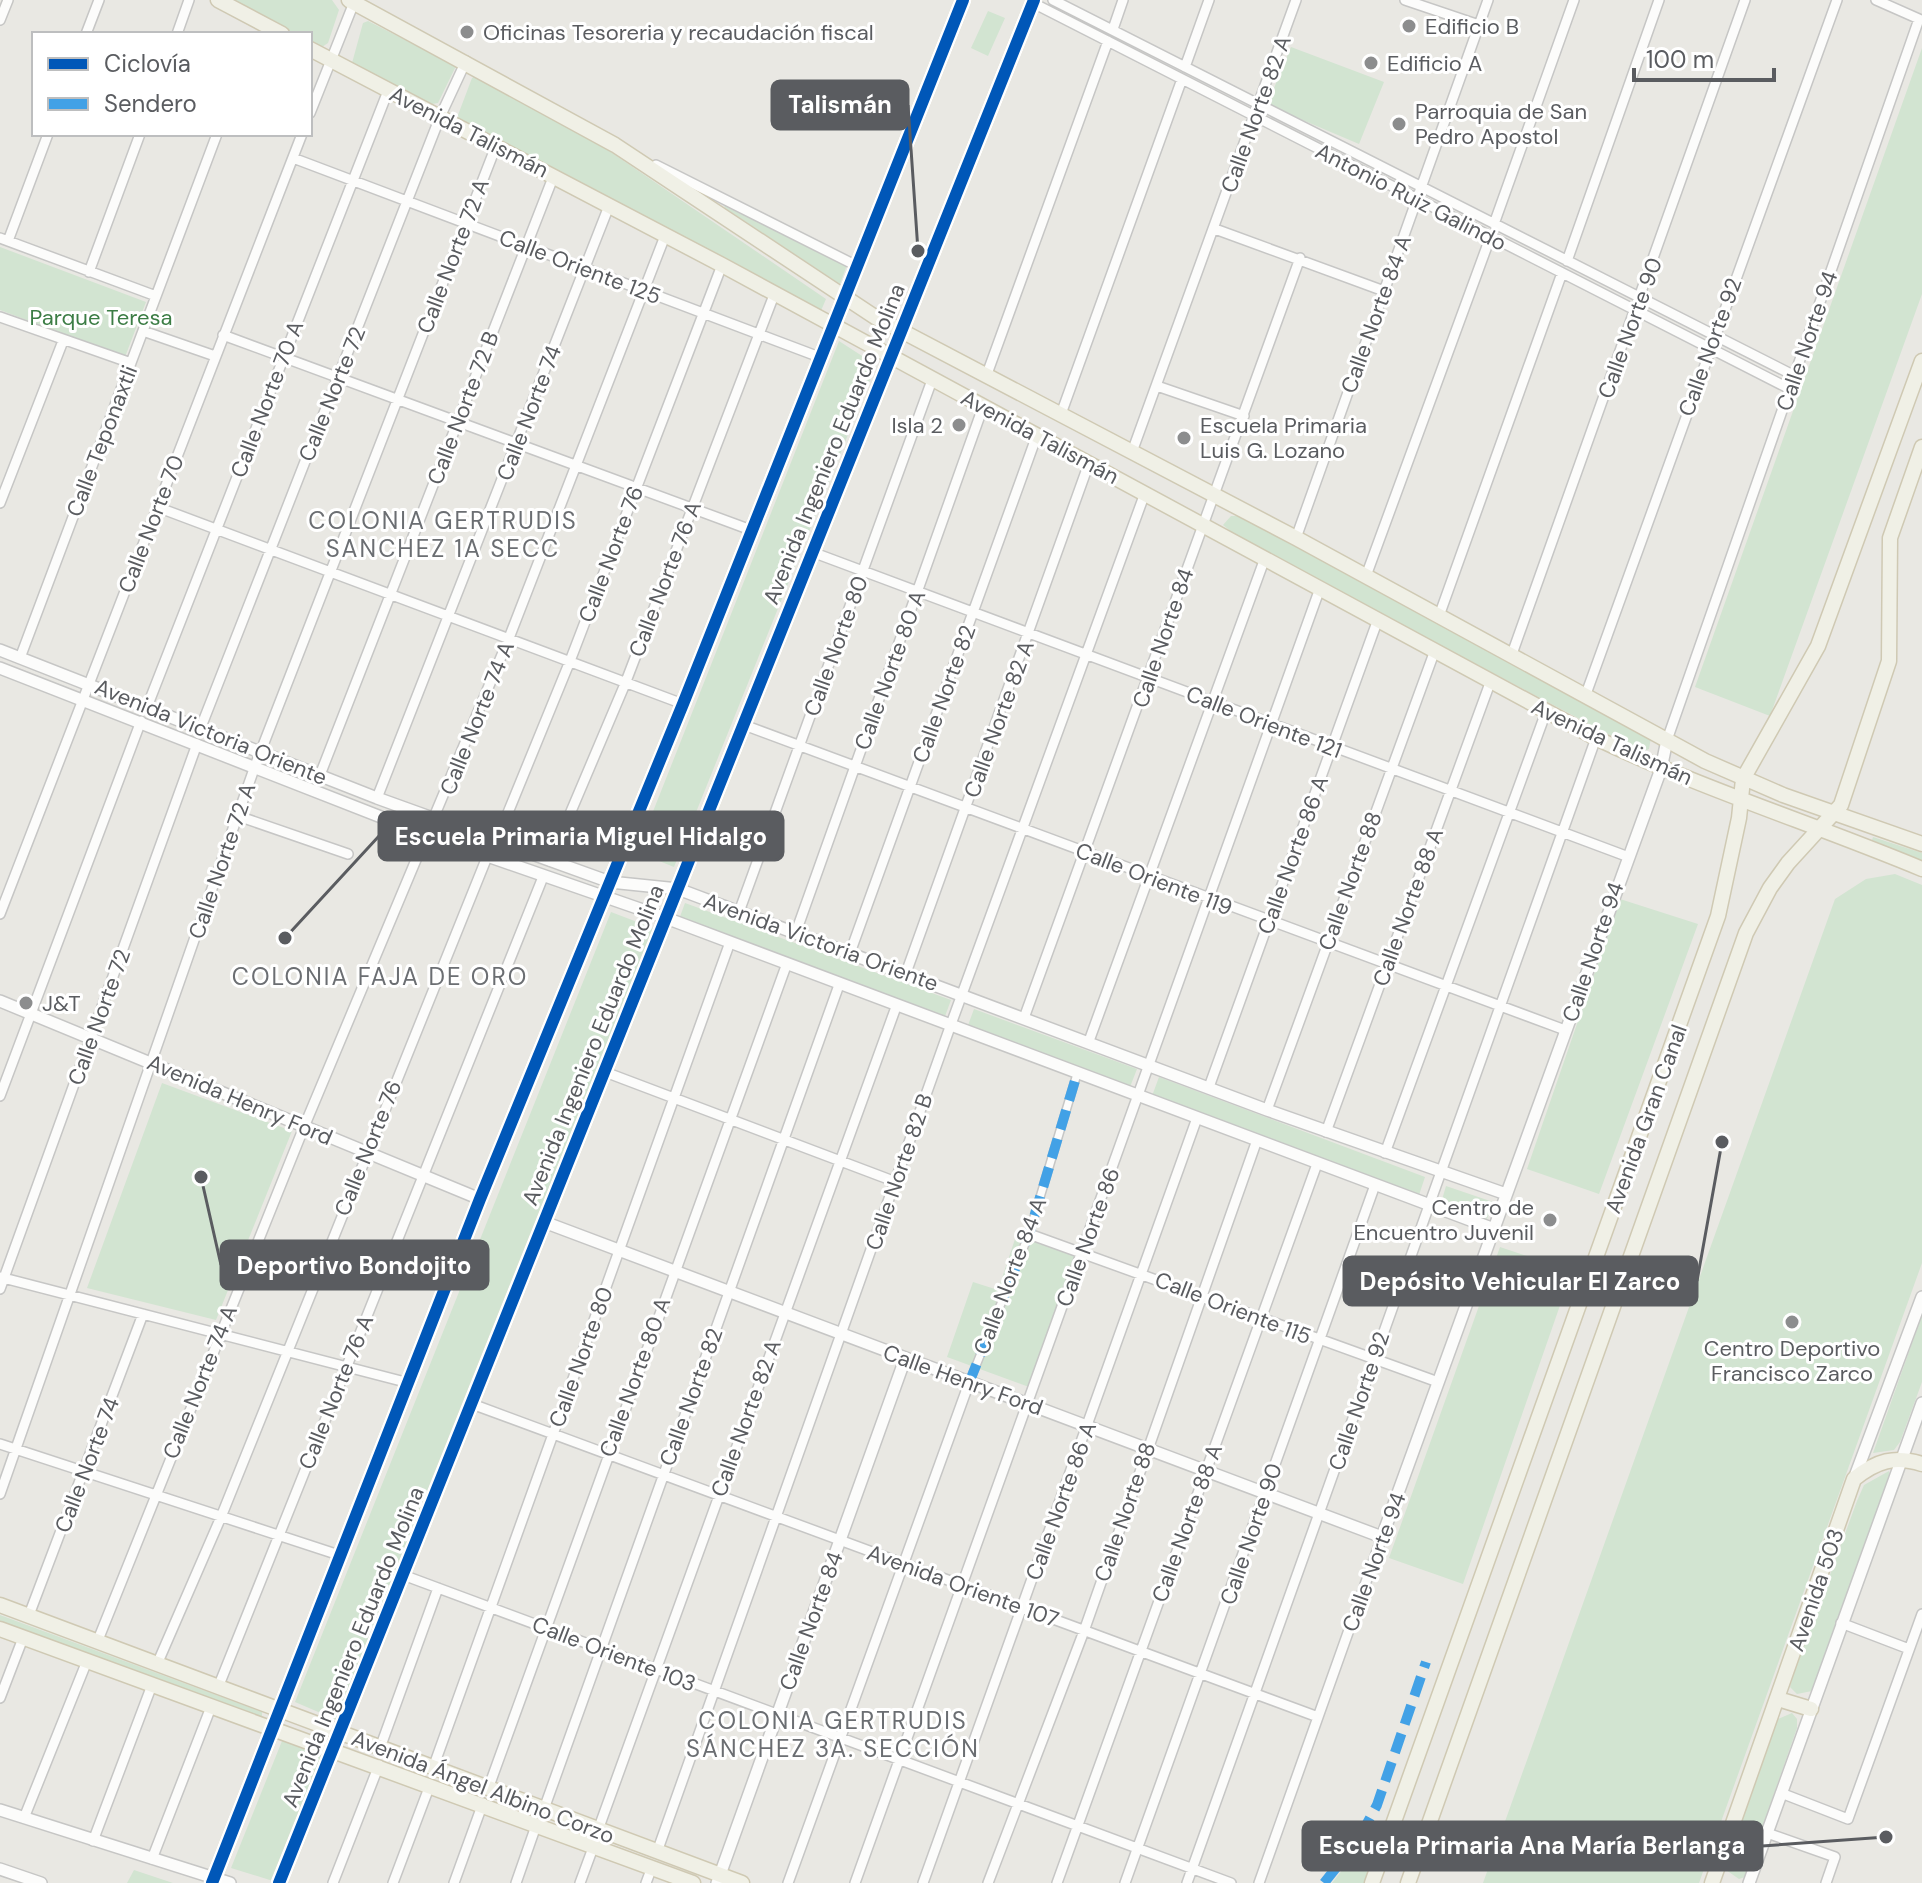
<svg xmlns="http://www.w3.org/2000/svg" width="1922" height="1883" font-family="'DM Sans',sans-serif">
<style>
.green{fill:#d2e4d1}
.lines{fill:none;stroke-linecap:round;stroke-linejoin:round}
.pedestrian-casing{stroke:#c6c6c5;stroke-width:10}
.minor-casing{stroke:#c6c6c5;stroke-width:12}
.tertiary-casing{stroke:#c6c6c5;stroke-width:14}
.primary-casing{stroke:#cfc9b3;stroke-width:17}
.pedestrian{stroke:#fcfcfb;stroke-width:7}
.minor{stroke:#fcfcfb;stroke-width:9}
.tertiary{stroke:#fcfcfb;stroke-width:11}
.primary{stroke:#f0f0e6;stroke-width:14}
.quiet{stroke:#42a1e6;stroke-width:10;stroke-dasharray:20 10;stroke-linecap:butt}
.cycleway-casing{stroke:#fff;stroke-width:17}
.cycleway{stroke:#0057b8;stroke-width:12}
.poi-dot{fill:#8c8d8e;stroke:#fff;stroke-width:3}
.labels{text-anchor:middle;dominant-baseline:central;stroke-width:6;stroke-linejoin:round;paint-order:stroke}
.poi-label{font-size:22px;fill:#5a5c60;stroke:#fff;text-anchor:start}
.street-label{font-size:22px;fill:#5a5c60;stroke:#fff}
.park-label{font-size:22px;fill:#3c7d45;stroke:#fff}
.neighbourhood-label{font-size:24px;letter-spacing:2px;fill:#6b6e72;stroke:#fff}
.leader{fill:none;stroke:#5a5c60;stroke-width:3}
.callout-dot{fill:#5a5c60;stroke:#fff;stroke-width:3}
.callout{fill:#5a5c60;stroke:#5a5c60;stroke-width:3}
.callout-label{font-size:24px;text-anchor:middle;font-weight:bold;fill:#fff}
</style>
<rect width="100%" height="100%" fill="#e9e8e3"/>
<path class="green" d="M233,0H332L339,10L328,43L322,47L310,43V34H294Z
M988,11L1005,18L988,56L971,48Z
M368,21L456,66L438,103L432,104L352,63L363,23Z
M1291,47L1384,82L1359,144L1267,105Z
M1922,48V294L1770,716L1695,687Z
M477,75L596,142L826,299L820,313L712,252L460,121L458,115L472,78Z
M722,200L847,265L840,284L725,208Z
M0,247L146,302L125,357L0,310Z
M839,341L876,365L674,867L637,852Z
M1231,516H1239L1645,734L1651,738L1649,749L1642,752L1240,539L1223,525Z
M1873,837L1922,853V861L1872,840Z
M1895,874L1922,885V1263L1699,1883H1483L1835,899L1866,879Z
M1620,899L1698,924L1599,1194L1527,1169Z
M685,903L951,1000L944,1019L678,922Z
M611,912L653,928L337,1720L295,1702Z
M974,1009L1137,1069L1130,1087L967,1028Z
M1159,1077L1425,1177L1419,1195L1152,1096Z
M162,1083L292,1131L216,1320L87,1288Z
M1446,1186L1493,1202L1487,1219L1441,1203Z
M1016,1236L1075,1256L1029,1387L947,1357L973,1282L998,1290Z
M1500,1247L1572,1271L1463,1584L1389,1558Z
M1922,1315V1382L1900,1442L1894,1450L1873,1453Z
M1889,1471L1890,1477L1812,1691L1797,1694L1790,1687L1794,1673L1857,1501L1864,1485Z
M0,1615L262,1712V1720L0,1624Z
M1792,1713L1797,1719V1728L1745,1877L1739,1879L1726,1870L1727,1863L1778,1719Z
M282,1741L324,1756L273,1881L231,1868Z
M1357,1851L1375,1860L1366,1883H1332Z
M134,1870L173,1883H127Z"/>
<g class="lines">
<g class="pedestrian-casing">
<path id="pedestrian" d="M969,1383L1029,1234L1077,1074"/>
</g>
<g class="minor-casing">
<path id="minor" d="M1053,0L1795,376
M1405,0L1479,25
M1033,3L1790,389
M0,20L8,0
M1113,29L1123,0
M86,34L99,0
M177,34L189,0
M1185,67L1209,0
M310,113L355,0
M293,158L822,358
M656,165L857,266
M1494,224L1574,0
M1215,229L1384,291
M0,238L156,296
M8,241L48,134
M1567,261L1659,0
M89,272L140,134
M0,317L131,363
M143,331L215,356
M223,335L751,530
M987,374L1108,41
M1157,386L1244,416
M1061,414L1182,79
M1132,452L1296,0
M0,503L63,341
M157,507L683,704
M1296,538L1488,0
M812,552L1626,856
M1366,576L1490,238
M1439,616L1562,273
M1512,654L1745,0
M20,658L217,134
M1586,694L1837,0
M147,707L388,91
M744,725L1565,1030
M201,727L440,117L466,61
M1667,740L1919,19L1876,0
M320,775L554,175
M377,798L609,206
M238,816L348,854
M496,842L570,661L722,265
M550,861L625,684L774,295
M739,912L932,380
M0,914L302,134
M796,932L983,407
M850,953L1037,435
M906,973L1089,463
M1024,1018L1300,258
M1089,1041L1265,558
M605,1072L896,1182
M1209,1087L1377,622
M0,1096L141,721
M1267,1110L1434,653
M1326,1132L1490,683
M1385,1153L1546,712
M1029,1234L1438,1382
M0,1277L409,1383
M0,1289L197,744
M472,1404L1318,1717
M0,1444L342,1556
M0,1494L255,766L496,146
M403,1575L1231,1883
M29,1615L143,1314
M1841,1623L1909,1649
M98,1640L304,1127L509,638L665,236
M158,1662L221,1517L487,857
M219,1685L543,877
M0,1698L23,1638
M380,1748L438,1588
M433,1768L729,945
M488,1789L786,966
M1781,1793L1848,1819L1922,1614
M544,1809L839,985
M24,1818L87,1661
M598,1830L896,1007
M1767,1833L1835,1857L1826,1883
M93,1841L152,1685
M657,1852L950,1027L1145,493
M152,1859L211,1707
M333,1883L379,1765
M393,1883L430,1785
M454,1883L483,1803
M516,1883L537,1823
M580,1883L594,1845
M646,1883L652,1867
M788,1883L969,1383
M855,1883L1319,591
M923,1883L1197,1118
M988,1883L1084,1631L1257,1140
M1057,1883L1317,1164
M1125,1883L1375,1185
M1187,1883L1596,738
M1259,1883L1382,1537"/>
</g>
<g class="tertiary-casing">
<path id="tertiary" d="M0,650L377,798L610,882L678,889L1267,1110L1506,1194
M0,668L427,835L666,918L1494,1229
M0,1001L480,1199
M544,1222L1382,1537L1661,769L1667,740
M1854,1479L1922,1297
M0,1810L230,1883
M0,1869L41,1883
M717,1883L905,1359
M1749,1883L1922,1403"/>
</g>
<g class="primary-casing">
<path id="primary" d="M218,0L282,34
M349,0L615,145L875,317L1296,538L1705,761L1783,795L1922,844
M310,49L722,265L1596,738C1702,789 1814,824 1922,869
M0,1605L742,1883
M0,1629L693,1883
M1778,1699L1811,1709
M212,1883L480,1199L683,704L963,0
M279,1883L1034,0
M1372,1883L1718,916L1739,818L1743,779L1818,646L1922,361
M1408,1883L1746,933L1770,888L1788,863L1841,805L1889,661L1890,538L1922,447
M1712,1883L1854,1479C1876,1461 1895,1455 1922,1464"/>
</g>
<use href="#pedestrian" class="pedestrian"/>
<use href="#minor" class="minor"/>
<use href="#tertiary" class="tertiary"/>
<use href="#primary" class="primary"/>
<path class="quiet" d="M969,1383L1029,1234L1077,1074
M1324,1883L1358,1840L1377,1805L1426,1662"/>
<g class="cycleway-casing">
<path id="cycleway" d="M212,1883L480,1199L683,704L963,0
M279,1883L1034,0"/>
</g>
<use href="#cycleway" class="cycleway"/>
</g>
<g class="poi-dot">
<circle cx="1409" cy="26" r="8"/>
<circle cx="467" cy="32" r="8"/>
<circle cx="1371" cy="63" r="8"/>
<circle cx="1399" cy="124" r="8"/>
<circle cx="959" cy="425" r="8"/>
<circle cx="1184" cy="438" r="8"/>
<circle cx="26" cy="1003" r="8"/>
<circle cx="1550" cy="1220" r="8"/>
<circle cx="1792" cy="1322" r="8"/>
</g>
<g class="labels">
<g class="poi-label">
<text x="1425" y="26">Edificio B</text>
<text x="483" y="32">Oficinas Tesoreria y recaudación fiscal</text>
<text x="1387" y="63">Edificio A</text>
<text x="1415" y="111">Parroquia de San<tspan x="1415" dy="25">Pedro Apostol</tspan></text>
<text x="943" y="425" text-anchor="end">Isla 2</text>
<text x="1200" y="425">Escuela Primaria<tspan x="1200" dy="25">Luis G. Lozano</tspan></text>
<text x="42" y="1003">J&amp;T</text>
<text x="1534" y="1207" text-anchor="end">Centro de<tspan x="1534" dy="25">Encuentro Juvenil</tspan></text>
<text x="1792" y="1348" text-anchor="middle">Centro Deportivo<tspan x="1792" dy="25">Francisco Zarco</tspan></text>
</g>
<g class="street-label">
<text transform="translate(1256 114) rotate(-70)">Calle Norte 82 A</text>
<text transform="translate(469 132) rotate(27)">Avenida Talismán</text>
<text transform="translate(1411 197) rotate(27)">Antonio Ruiz Galindo</text>
<text transform="translate(453 256) rotate(-69)">Calle Norte 72 A</text>
<text transform="translate(580 267) rotate(21)">Calle Oriente 125</text>
<text transform="translate(1376 314) rotate(-70)">Calle Norte 84 A</text>
<text transform="translate(1630 328) rotate(-70)">Calle Norte 90</text>
<text transform="translate(1807 341) rotate(-71)">Calle Norte 94</text>
<text transform="translate(1710 347) rotate(-70)">Calle Norte 92</text>
<text transform="translate(332 394) rotate(-68)">Calle Norte 72</text>
<text transform="translate(267 399) rotate(-69)">Calle Norte 70 A</text>
<text transform="translate(463 408) rotate(-69)">Calle Norte 72 B</text>
<text transform="translate(529 413) rotate(-69)">Calle Norte 74</text>
<text transform="translate(1040 437) rotate(28)">Avenida Talismán</text>
<text transform="translate(102 441) rotate(-69)">Calle Teponaxtli</text>
<text transform="translate(834 444) rotate(-68)">Avenida Ingeniero Eduardo Molina</text>
<text transform="translate(151 524) rotate(-69)">Calle Norte 70</text>
<text transform="translate(611 554) rotate(-69)">Calle Norte 76</text>
<text transform="translate(665 579) rotate(-69)">Calle Norte 76 A</text>
<text transform="translate(1163 638) rotate(-71)">Calle Norte 84</text>
<text transform="translate(836 646) rotate(-70)">Calle Norte 80</text>
<text transform="translate(890 670) rotate(-70)">Calle Norte 80 A</text>
<text transform="translate(944 694) rotate(-70)">Calle Norte 82</text>
<text transform="translate(477 718) rotate(-68)">Calle Norte 74 A</text>
<text transform="translate(999 719) rotate(-70)">Calle Norte 82 A</text>
<text transform="translate(1264 722) rotate(21)">Calle Oriente 121</text>
<text transform="translate(211 732) rotate(22)">Avenida Victoria Oriente</text>
<text transform="translate(1612 742) rotate(25)">Avenida Talismán</text>
<text transform="translate(1293 855) rotate(-70)">Calle Norte 86 A</text>
<text transform="translate(222 861) rotate(-71)">Calle Norte 72 A</text>
<text transform="translate(1154 879) rotate(21)">Calle Oriente 119</text>
<text transform="translate(1350 881) rotate(-70)">Calle Norte 88</text>
<text transform="translate(1408 907) rotate(-70)">Calle Norte 88 A</text>
<text transform="translate(821 942) rotate(20)">Avenida Victoria Oriente</text>
<text transform="translate(1593 952) rotate(-71)">Calle Norte 94</text>
<text transform="translate(99 1017) rotate(-70)">Calle Norte 72</text>
<text transform="translate(593 1045) rotate(-68)">Avenida Ingeniero Eduardo Molina</text>
<text transform="translate(240 1100) rotate(23)">Avenida Henry Ford</text>
<text transform="translate(1646 1119) rotate(-70)">Avenida Gran Canal</text>
<text transform="translate(368 1148) rotate(-68)">Calle Norte 76</text>
<text transform="translate(899 1172) rotate(-71)">Calle Norte 82 B</text>
<text transform="translate(1088 1237) rotate(-70)">Calle Norte 86</text>
<text transform="translate(1010 1276) rotate(-69)">Calle Norte 84 A</text>
<text transform="translate(1233 1308) rotate(21)">Calle Oriente 115</text>
<text transform="translate(581 1357) rotate(-70)">Calle Norte 80</text>
<text transform="translate(635 1377) rotate(-70)">Calle Norte 80 A</text>
<text transform="translate(963 1380) rotate(20)">Calle Henry Ford</text>
<text transform="translate(200 1382) rotate(-68)">Calle Norte 74 A</text>
<text transform="translate(336 1392) rotate(-68)">Calle Norte 76 A</text>
<text transform="translate(691 1397) rotate(-70)">Calle Norte 82</text>
<text transform="translate(1359 1401) rotate(-71)">Calle Norte 92</text>
<text transform="translate(746 1418) rotate(-70)">Calle Norte 82 A</text>
<text transform="translate(87 1465) rotate(-69)">Calle Norte 74</text>
<text transform="translate(1061 1501) rotate(-70)">Calle Norte 86 A</text>
<text transform="translate(1125 1512) rotate(-71)">Calle Norte 88</text>
<text transform="translate(1187 1523) rotate(-70)">Calle Norte 88 A</text>
<text transform="translate(1251 1534) rotate(-71)">Calle Norte 90</text>
<text transform="translate(1374 1562) rotate(-70)">Calle Norte 94</text>
<text transform="translate(963 1586) rotate(20)">Avenida Oriente 107</text>
<text transform="translate(1816 1590) rotate(-71)">Avenida 503</text>
<text transform="translate(811 1621) rotate(-70)">Calle Norte 84</text>
<text transform="translate(353 1647) rotate(-68)">Avenida Ingeniero Eduardo Molina</text>
<text transform="translate(614 1654) rotate(21)">Calle Oriente 103</text>
<text transform="translate(483 1787) rotate(21)">Avenida Ángel Albino Corzo</text>
</g>
<g class="park-label">
<text x="101" y="317">Parque Teresa</text>
</g>
<g class="neighbourhood-label">
<text x="443" y="520">COLONIA GERTRUDIS<tspan x="443" dy="28">SANCHEZ 1A SECC</tspan></text>
<text x="380" y="976">COLONIA FAJA DE ORO</text>
<text x="833" y="1720">COLONIA GERTRUDIS<tspan x="833" dy="28">SÁNCHEZ 3A. SECCIÓN</tspan></text>
</g>
</g>
<path class="leader" d="M918 251L908 105M285 938L379 836M201 1177L221 1265M1722 1142L1697 1281M1886 1837L1762 1846"/>
<g class="callout-dot">
<circle cx="918" cy="251" r="8"/>
<circle cx="285" cy="938" r="8"/>
<circle cx="201" cy="1177" r="8"/>
<circle cx="1722" cy="1142" r="8"/>
<circle cx="1886" cy="1837" r="8"/>
</g>
<g class="callout">
<rect x="772" y="81" width="136" height="48" rx="8"/>
<rect x="379" y="812" width="404" height="48" rx="8"/>
<rect x="221" y="1241" width="267" height="48" rx="8"/>
<rect x="1344" y="1257" width="353" height="48" rx="8"/>
<rect x="1303" y="1822" width="459" height="48" rx="8"/>
</g>
<g class="callout-label">
<text x="840" y="113">Talismán</text>
<text x="581" y="845">Escuela Primaria Miguel Hidalgo</text>
<text x="354" y="1274">Deportivo Bondojito</text>
<text x="1520" y="1290">Depósito Vehicular El Zarco</text>
<text x="1532" y="1854">Escuela Primaria Ana María Berlanga</text>
</g>
<rect x="32" y="32" width="280" height="104" fill="#ffffff" stroke="#bdbebf" stroke-width="2"/>
<rect x="48" y="58" width="40" height="12" fill="#0057b8" stroke="#bdbebf" stroke-width="2"/>
<text x="104" y="72" font-size="24" fill="#5a5c60">Ciclovía</text>
<rect x="48" y="98" width="40" height="12" fill="#42a1e6" stroke="#bdbebf" stroke-width="2"/>
<text x="104" y="112" font-size="24" fill="#5a5c60">Sendero</text>
<path d="M1634 68v12h140v-12" fill="none" stroke="#5a5c60" stroke-width="4"/>
<text x="1646" y="68" font-size="24" fill="#5a5c60" stroke="#ffffff" stroke-width="6" paint-order="stroke">100 m</text>
</svg>
